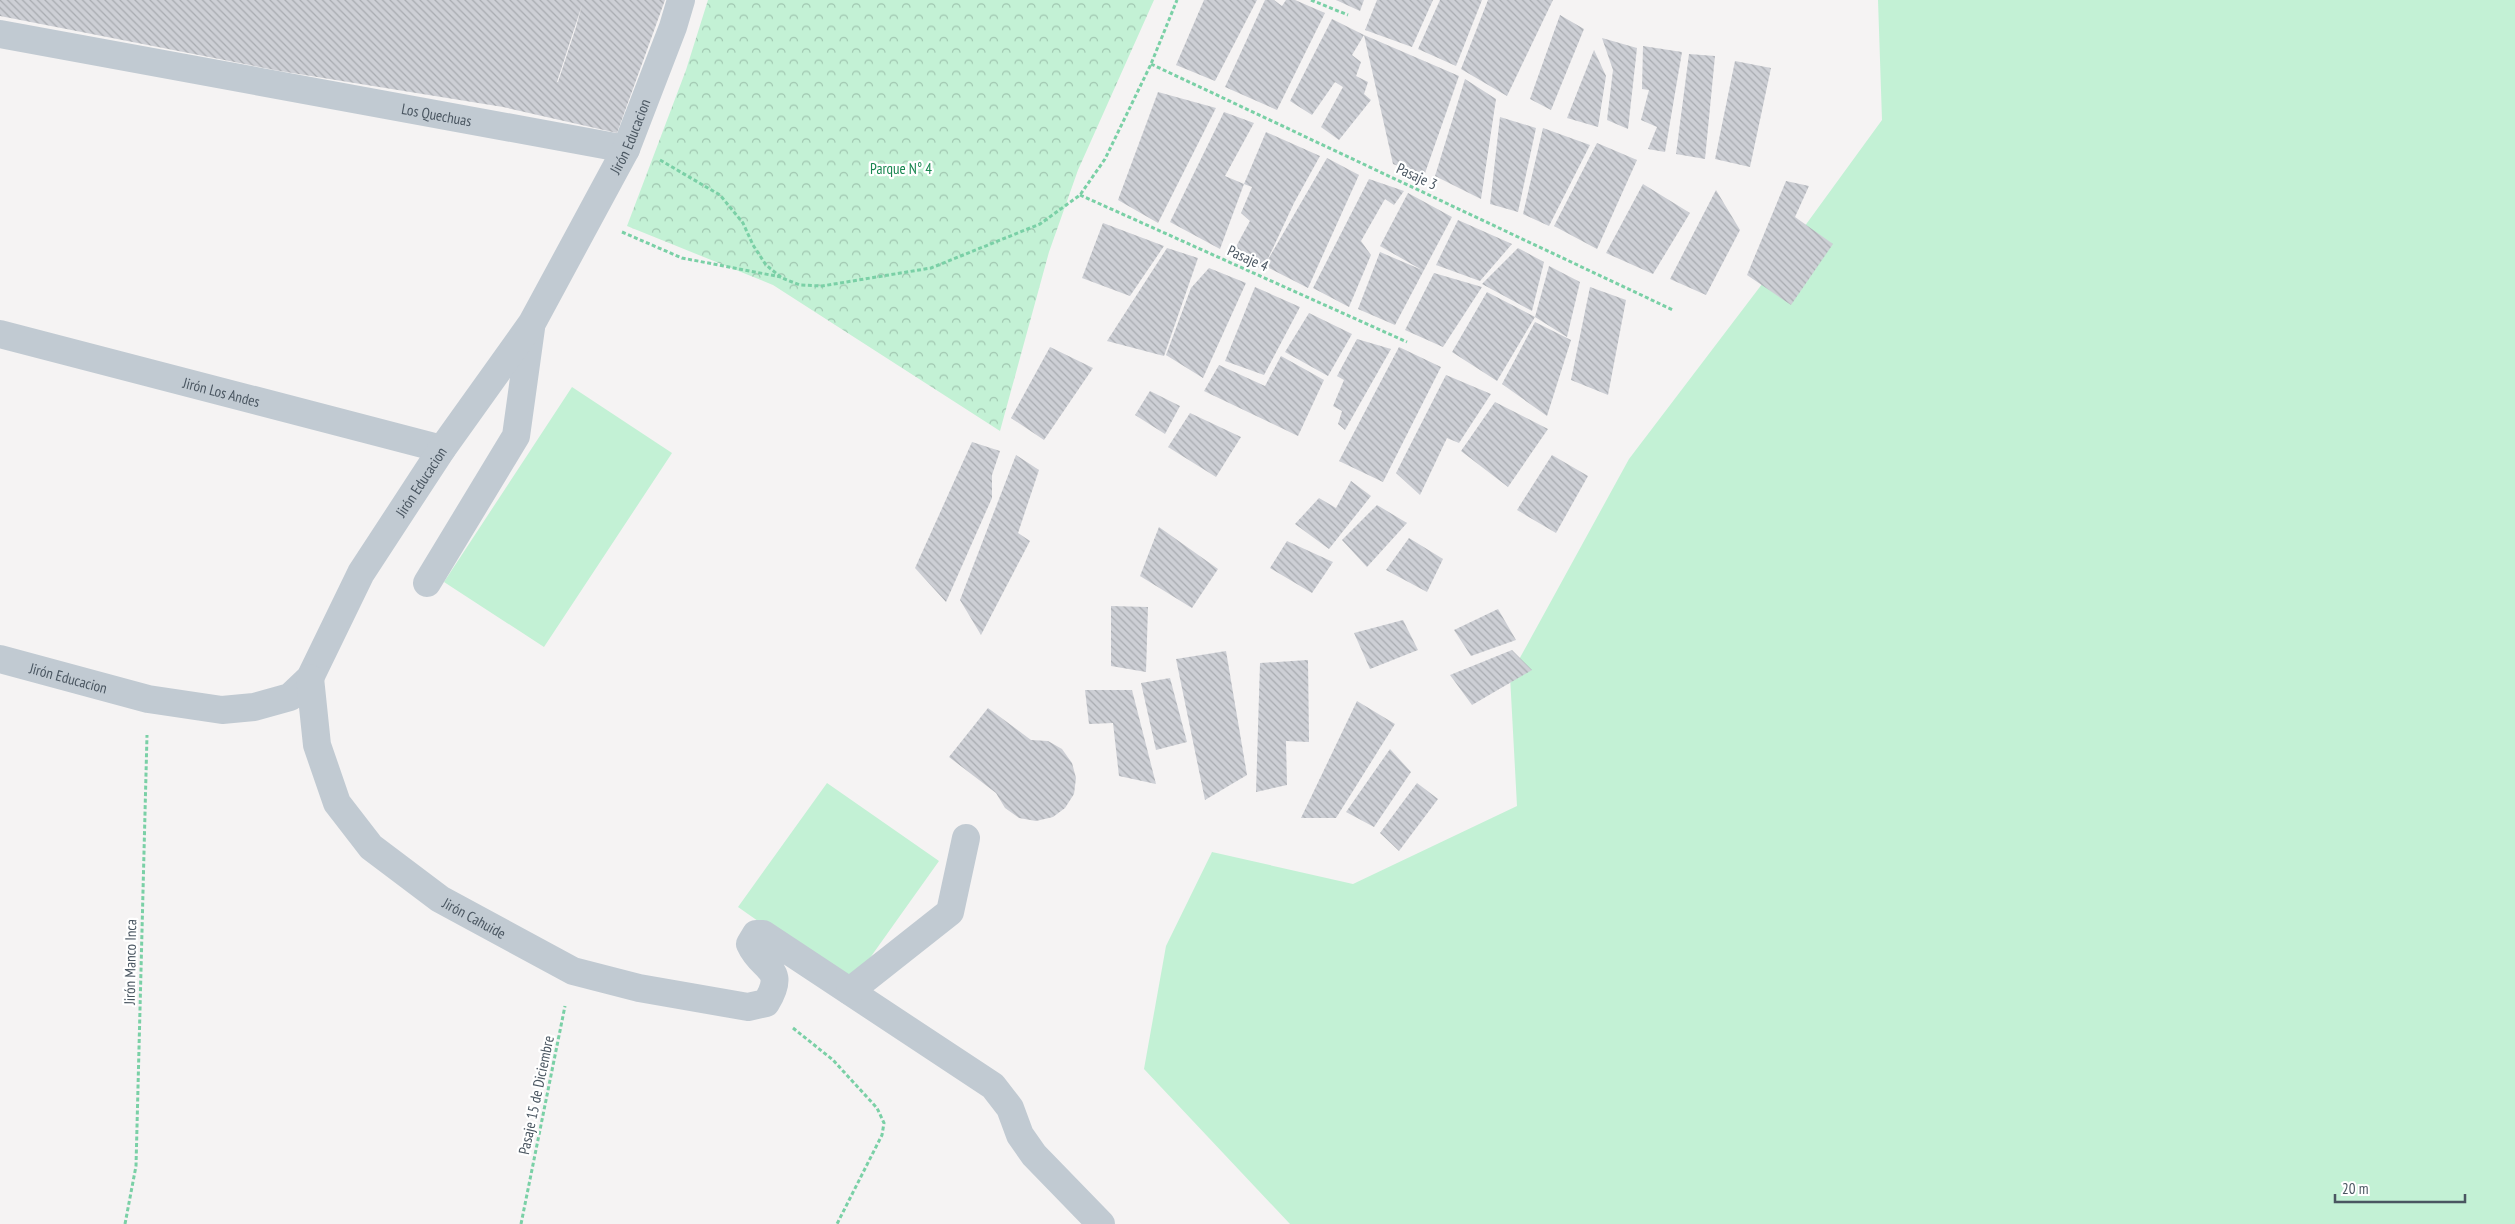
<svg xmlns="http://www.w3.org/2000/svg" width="2515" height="1224" font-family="'PT Sans Narrow',sans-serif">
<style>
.grass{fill:#c3f1d5}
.park{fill:url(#park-crowns)}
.building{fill:url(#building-back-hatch);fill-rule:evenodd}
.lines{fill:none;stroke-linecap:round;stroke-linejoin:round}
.path{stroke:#7ad0a6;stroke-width:3;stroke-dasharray:4 2.5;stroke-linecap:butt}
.minor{stroke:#c1cad2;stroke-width:28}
.labels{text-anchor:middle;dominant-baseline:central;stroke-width:4.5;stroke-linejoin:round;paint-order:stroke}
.street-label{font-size:15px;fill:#4a5661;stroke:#fff}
.park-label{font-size:15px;fill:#17864f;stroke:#fff}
</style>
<defs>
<pattern id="park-crowns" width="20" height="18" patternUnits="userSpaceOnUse" patternTransform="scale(1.25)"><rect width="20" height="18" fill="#c3f1d5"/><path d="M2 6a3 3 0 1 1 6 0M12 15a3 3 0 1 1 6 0" fill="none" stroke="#a0c6b0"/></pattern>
<pattern id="building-back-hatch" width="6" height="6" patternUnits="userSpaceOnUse" patternTransform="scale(1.25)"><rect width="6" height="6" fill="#cdcfd5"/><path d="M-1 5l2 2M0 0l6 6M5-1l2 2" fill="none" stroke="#a8abb0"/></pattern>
</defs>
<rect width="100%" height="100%" fill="#f5f3f3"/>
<path class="grass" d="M1878,0H2515V1224H1290L1144,1069L1166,946L1212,852L1353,884L1517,806L1510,676L1629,459L1775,267L1882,120Z
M572,387L672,453L544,647L444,582Z
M827,783L939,861L850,986L738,907Z"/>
<path class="park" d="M708,0H1154L1078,170L1049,252L1000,431L773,285L627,226L686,70Z"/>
<path class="building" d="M0,0H665L617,133L503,107L280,71L0,16ZM582,5L576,27L558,82H557Z
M1204,0H1257L1215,81L1176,65Z
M1265,0H1274L1282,6L1286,0H1295L1325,13L1277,110L1225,87Z
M1336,0H1364L1360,11Z
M1377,0H1433L1412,47L1365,30Z
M1440,0H1482L1456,66L1418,49Z
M1488,0H1553L1507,96L1461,69Z
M1560,15L1584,29L1551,110L1530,99Z
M1332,19L1364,35L1352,55L1361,62L1356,76L1368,82L1364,94L1371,100L1339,140L1321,127L1343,87L1335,82L1312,115L1290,101Z
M1364,35L1459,76L1424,176L1393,164Z
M1602,38L1637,48L1628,129L1607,120L1613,70Z
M1643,46L1682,52L1665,152L1648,149L1657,127L1641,120L1649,90L1642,89Z
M1594,50L1606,76L1598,127L1567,118Z
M1689,54L1715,56L1705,159L1676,154Z
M1735,61L1771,68L1750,167L1715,159Z
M1465,79L1496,99L1481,199L1435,176Z
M1158,92L1216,108L1158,223L1118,200Z
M1224,112L1254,123L1225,176L1244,184L1266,132L1320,156L1294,203L1266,263L1327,158L1359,175L1308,288L1265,266L1263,270L1233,252L1250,221L1241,213L1252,187L1244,184L1220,249L1170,222Z
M1500,117L1536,128L1518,212L1490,204Z
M1543,128L1590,145L1549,226L1523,214Z
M1597,143L1637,160L1597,249L1554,226Z
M1369,179L1404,191L1394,205L1385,199L1361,241L1371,255L1349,307L1313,288Z
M1786,181L1809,186L1795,217L1833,244L1791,305L1747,275Z
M1643,184L1690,213L1653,274L1606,253Z
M1716,190L1740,230L1706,295L1670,279Z
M1408,193L1452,217L1395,325L1358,309L1380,252L1422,270L1380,246Z
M1458,220L1512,244L1480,281L1436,265Z
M1103,223L1164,246L1130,296L1082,278Z
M1167,248L1198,258L1164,356L1107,341Z
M1518,248L1544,262L1532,311L1482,284Z
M1549,266L1580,282L1567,337L1535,317Z
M1209,268L1246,283L1203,378L1166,355L1191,288Z
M1434,273L1482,287L1443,347L1405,330Z
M1255,287L1300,307L1264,375L1225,361Z
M1590,287L1626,300L1608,395L1571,380Z
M1487,292L1535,317L1497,381L1452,352Z
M1309,313L1352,334L1328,376L1285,352Z
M1535,322L1571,340L1547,416L1502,384Z
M1357,339L1391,349L1345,430L1338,424L1342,411L1333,406L1344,380L1337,376Z
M1050,347L1093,368L1044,440L1011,418Z
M1399,347L1441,367L1383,482L1339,461Z
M1281,356L1324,380L1298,436L1204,391L1219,365L1265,386Z
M1446,375L1491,394L1459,443L1447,438L1420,495L1396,473Z
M1150,391L1180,406L1165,434L1135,415Z
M1495,402L1548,429L1508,487L1461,451Z
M1190,413L1241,437L1216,477L1168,447Z
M972,442L1000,451L992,475V498L946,602L915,568Z
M1016,455L1039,470L1018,533L1030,541L981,635L960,600Z
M1552,455L1588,476L1556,533L1517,510Z
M1351,481L1371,496L1329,549L1295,524L1319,498L1336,508Z
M1377,505L1407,523L1367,567L1342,540Z
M1159,527L1218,569L1192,608L1140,576Z
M1409,538L1443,559L1427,592L1386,570Z
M1287,541L1333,562L1312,593L1270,568Z
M1111,606L1148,607L1146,672L1111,666Z
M1498,609L1516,640L1471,656L1454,630Z
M1403,620L1418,650L1370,669L1354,633Z
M1512,650L1532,670L1472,705L1450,675Z
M1226,651L1247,775L1205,800L1176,659Z
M1308,660L1309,742L1286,741L1287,785L1256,792L1260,663Z
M1170,678L1187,742L1156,750L1141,683Z
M1085,690H1132L1156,784L1119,776L1113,723L1089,724Z
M1357,701L1395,724L1336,818H1301Z
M988,708L1031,740L1048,741L1062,749L1072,763L1076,778L1074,794L1065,808L1053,817L1036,821L1019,818L1005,808L996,793L949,757Z
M1390,749L1411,772L1374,827L1346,812Z
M1417,783L1438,799L1399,851L1380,833Z"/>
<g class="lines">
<path class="path" d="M1311,0L1348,15
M1151,64L1673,310
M660,160L720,195L743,223L753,245L766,265L782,278L800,285L822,286L931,268L1040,224L1080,195L1105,159L1151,64L1177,0
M1080,195L1407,342
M622,232L682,258L781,277
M793,1028L833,1060L877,1108L884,1123L882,1135L837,1224
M125,1224L136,1166L147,735
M521,1224L565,1006"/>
<g class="minor">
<path id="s1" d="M0,34L626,149"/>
<path id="s2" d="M0,334L442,449"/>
<path d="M427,583L516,436L531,328"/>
<path id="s3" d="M0,659L148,699L222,710L254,707L290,697L310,678L361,573L442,449L532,323L626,149L673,27L681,0"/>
<path id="s4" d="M310,678L317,745L337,803L371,847L440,899L573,971L639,988L748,1007L766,1003C788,967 762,971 750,944L756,934H763L993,1086L1010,1108L1020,1135L1034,1155L1101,1224"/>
<path d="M850,991L950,912L966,838"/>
</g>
</g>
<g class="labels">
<g class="street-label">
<text stroke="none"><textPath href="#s1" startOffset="444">Los Quechuas</textPath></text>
<text stroke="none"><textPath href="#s3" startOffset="956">Jirón Educacion</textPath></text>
<text transform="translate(1417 176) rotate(25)">Pasaje 3</text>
<text transform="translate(1248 258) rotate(24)">Pasaje 4</text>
<text stroke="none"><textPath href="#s2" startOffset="229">Jirón Los Andes</textPath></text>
<text stroke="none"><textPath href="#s3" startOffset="551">Jirón Educacion</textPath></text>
<text stroke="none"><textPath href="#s3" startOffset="71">Jirón Educacion</textPath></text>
<text stroke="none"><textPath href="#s4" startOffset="310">Jirón Cahuide</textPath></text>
<text transform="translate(130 962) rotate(-89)">Jirón Manco Inca</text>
<text transform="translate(536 1095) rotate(-78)">Pasaje 15 de Diciembre</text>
</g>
<g class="park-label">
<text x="901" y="168">Parque N° 4</text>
</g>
</g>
<path d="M2335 1194v8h130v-8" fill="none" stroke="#4a5661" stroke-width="2.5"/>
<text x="2342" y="1194" font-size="15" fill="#4a5661" stroke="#ffffff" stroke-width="4" paint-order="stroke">20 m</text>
</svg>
